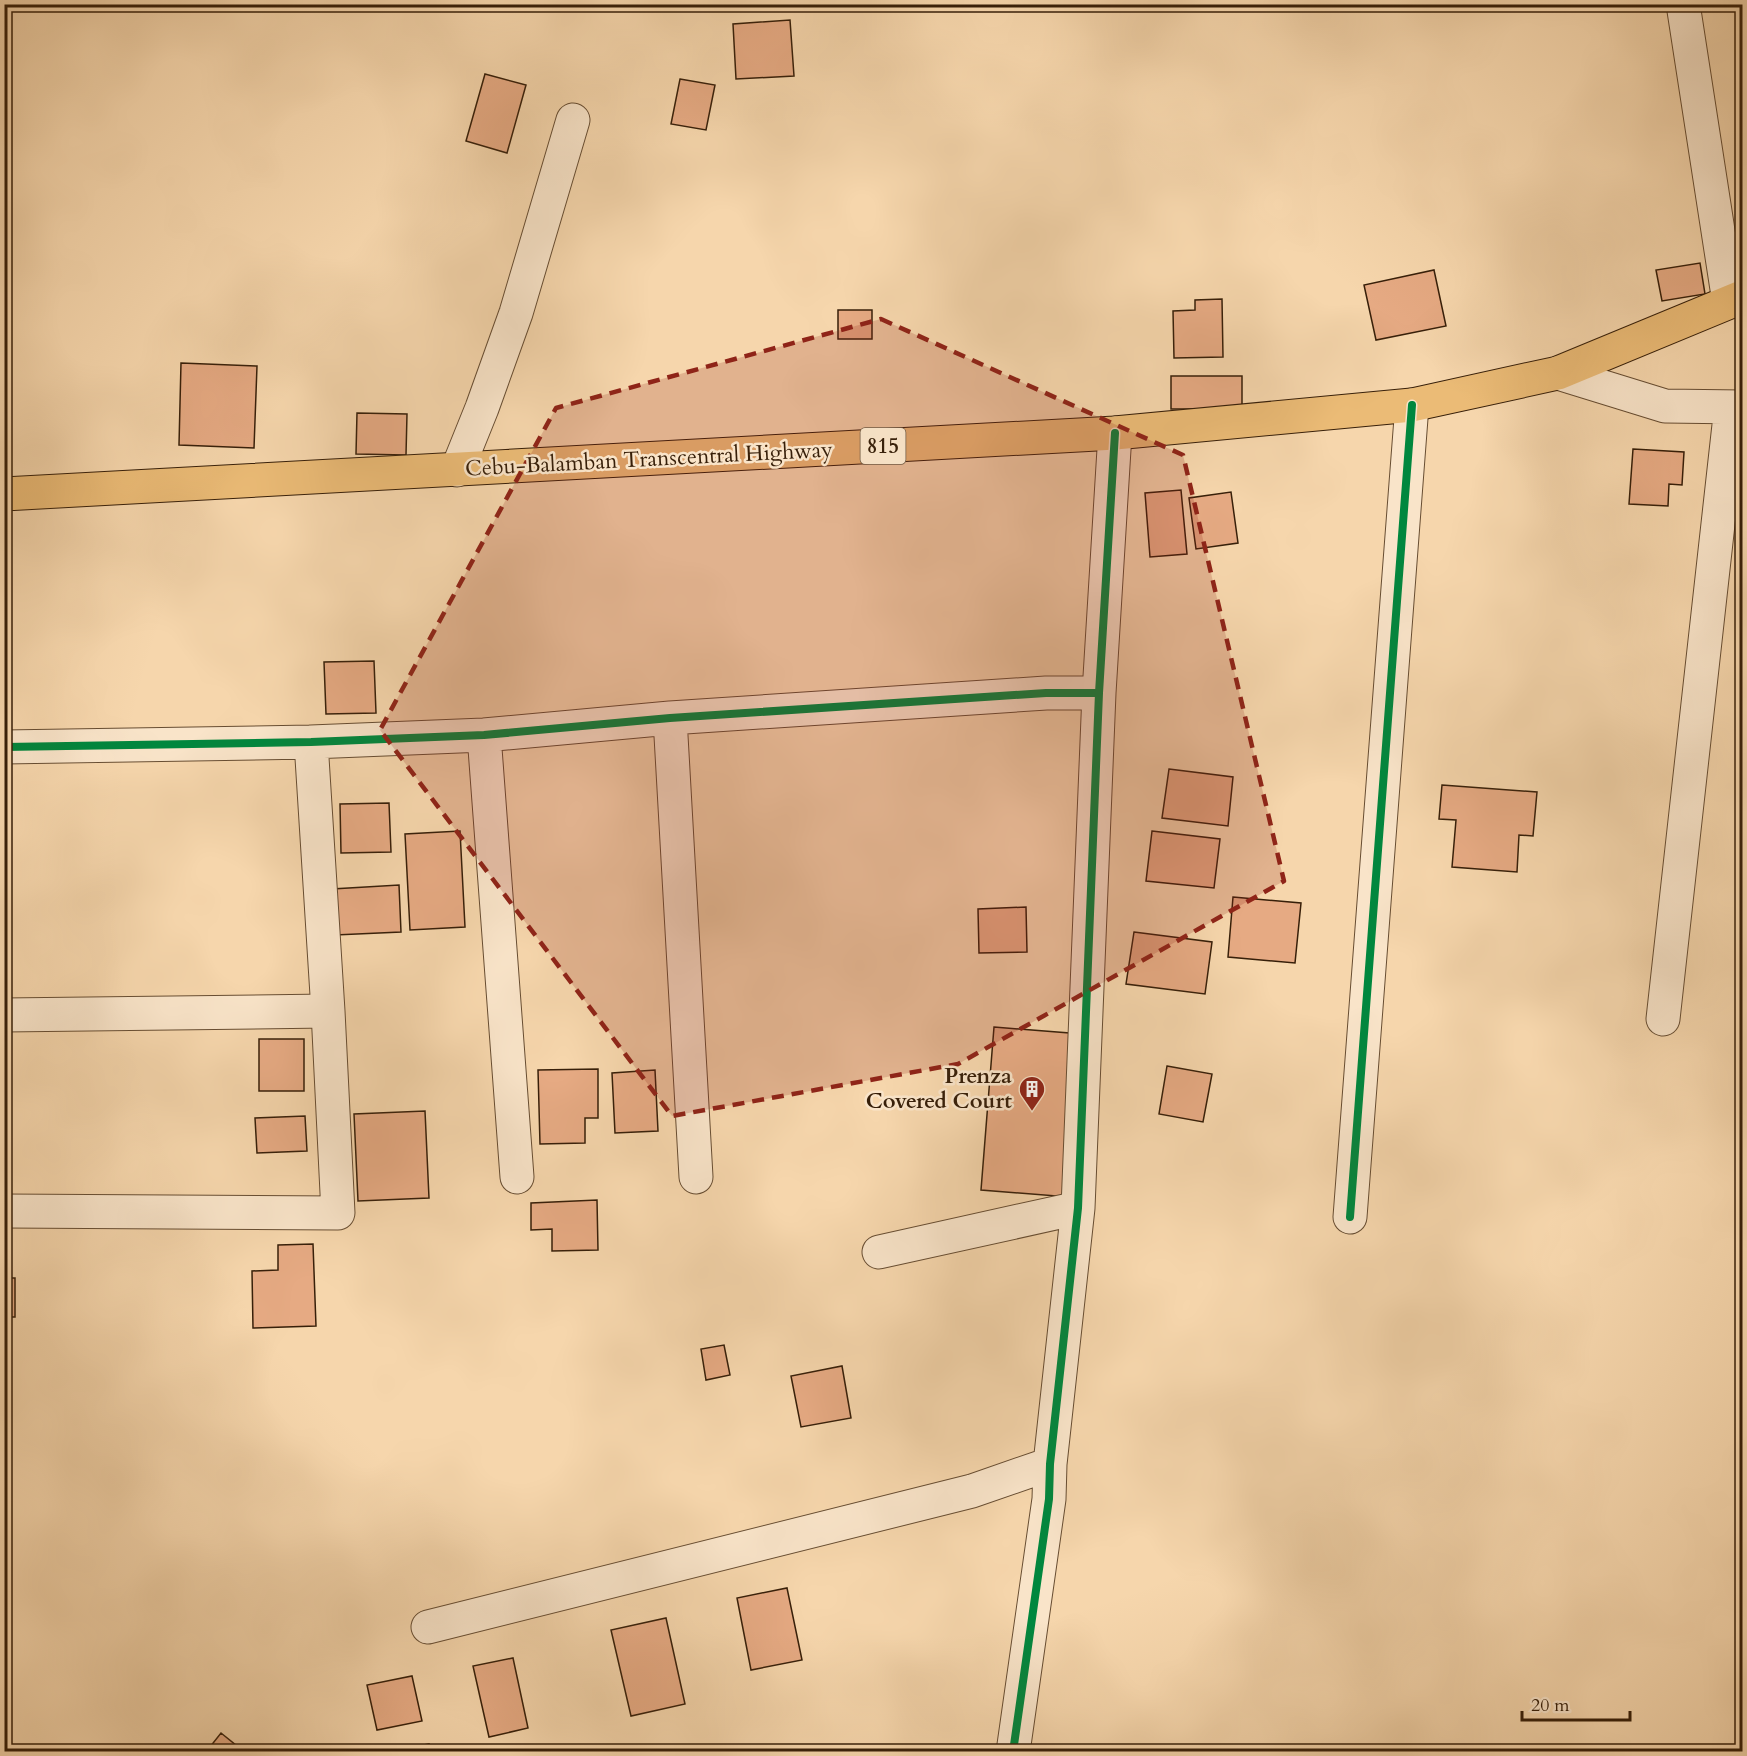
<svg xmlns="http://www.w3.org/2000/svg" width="1747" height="1756" font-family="Cardo,serif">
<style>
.building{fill:#e6aa83;stroke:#371f09;stroke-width:1.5}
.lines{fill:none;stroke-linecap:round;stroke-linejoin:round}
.minor-casing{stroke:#674d32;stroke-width:35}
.major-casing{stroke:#371f09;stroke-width:35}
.minor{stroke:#f9e4c9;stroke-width:33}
.major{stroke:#ebbb76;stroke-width:33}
.cycleway-casing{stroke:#f9e4c9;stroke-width:11}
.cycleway{stroke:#00873e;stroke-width:8}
.marked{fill:#8f2418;fill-opacity:0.2;stroke:#8f2418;stroke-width:4.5;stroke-dasharray:12 8;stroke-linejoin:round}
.labels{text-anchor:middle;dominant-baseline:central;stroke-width:5;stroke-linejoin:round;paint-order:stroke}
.shield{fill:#f9e4c9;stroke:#715a43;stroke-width:1.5}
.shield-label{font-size:21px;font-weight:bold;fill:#371f09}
.street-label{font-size:22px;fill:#371f09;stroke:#f9e4c9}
.poi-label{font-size:22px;font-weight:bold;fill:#371f09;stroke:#f9e4c9;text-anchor:end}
</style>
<rect width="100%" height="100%" fill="#f6d6ac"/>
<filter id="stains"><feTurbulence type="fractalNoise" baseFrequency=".00333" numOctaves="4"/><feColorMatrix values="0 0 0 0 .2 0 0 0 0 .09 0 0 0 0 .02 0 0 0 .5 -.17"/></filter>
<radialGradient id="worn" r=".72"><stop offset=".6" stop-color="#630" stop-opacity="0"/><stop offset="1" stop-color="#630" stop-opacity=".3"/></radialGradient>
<path class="building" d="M1468,4H1493L1468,7Z
M790,20L794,76L736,79L733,24Z
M485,74L526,85L507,153L466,141Z
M680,79L715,85L706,130L671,124Z
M1700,263L1705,294L1662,301L1656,270Z
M1434,270L1446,326L1376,340L1364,285Z
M1222,299L1223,357L1174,358L1173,311L1195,310V300Z
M838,310H872V339H838Z
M181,363L257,366L254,448L179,445Z
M1171,376H1242V409H1171Z
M357,413L407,414L406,455L356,454Z
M1633,449L1684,452L1682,485L1669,484L1668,506L1629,504Z
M1733,477H1742V501H1733Z
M1181,490L1187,554L1150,557L1145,493Z
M1231,492L1238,543L1196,549L1189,498Z
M1740,653H1742V693H1737Z
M374,661L376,713L326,714L324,662Z
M1169,769L1233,777L1228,826L1162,818Z
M1442,785L1537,792L1533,836L1519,835L1517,872L1452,867L1456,820L1439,819Z
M389,803L391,852L341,853L340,804Z
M460,831L465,927L410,930L405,834Z
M1152,831L1220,839L1214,888L1146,881Z
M399,885L401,932L335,935L332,889Z
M1233,897L1301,903L1295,963L1228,957Z
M1026,907L1027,952L979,953L978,909Z
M1134,932L1212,942L1205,994L1126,984Z
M994,1027L1082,1034L1069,1197L981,1190Z
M259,1039H304V1091H259Z
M1167,1066L1212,1074L1203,1122L1159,1114Z
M598,1069V1118H585V1143L540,1144L538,1070Z
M655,1070L658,1131L615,1133L612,1073Z
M425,1111L429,1198L358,1201L354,1114Z
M305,1116L307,1151L257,1153L255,1118Z
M597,1200L598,1250L552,1251V1229L531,1230V1203Z
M313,1244L316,1326L253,1328L252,1271L278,1270V1245Z
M4,1278H15V1317H4Z
M724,1345L730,1375L706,1380L701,1349Z
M842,1366L851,1418L801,1427L791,1376Z
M787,1588L802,1660L751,1670L737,1598Z
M666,1618L685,1704L631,1716L611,1630Z
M513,1658L528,1728L489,1737L473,1666Z
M412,1676L422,1721L377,1730L367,1685Z
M221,1733L237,1746L233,1752H206Z
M429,1744L431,1752L395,1751Z"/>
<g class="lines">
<g class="minor-casing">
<path id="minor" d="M1683,4L1729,302
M1558,373L1665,406L1742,407
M457,470L482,408L516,313L573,120
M670,718L696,1177
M484,735L517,1177
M4,747L311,742L484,735L670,718L1046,693H1099L1115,433
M4,1015L328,1011
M1663,1019L1731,407
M4,1211L338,1213L328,1011L311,742
M1350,1217L1412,405
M879,1252L1078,1208
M428,1627L972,1491L1050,1464
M1013,1752L1049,1499L1050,1464L1078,1208L1099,693"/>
</g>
<g class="major-casing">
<path id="major" d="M4,494L1115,433L1412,405L1558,373L1742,297"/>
</g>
<use href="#minor" class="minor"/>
<use href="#major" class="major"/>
<g class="cycleway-casing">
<path id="cycleway" d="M4,747L311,742L484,735L670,718L1046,693H1099L1115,433
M1350,1217L1412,405
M1013,1752L1049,1499L1050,1464L1078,1208L1099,693"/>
</g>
<use href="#cycleway" class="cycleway"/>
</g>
<path class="marked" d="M881,319L1183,455L1284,881L958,1064L672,1116L380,730L556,408Z"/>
<defs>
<g id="building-pin" transform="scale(1.35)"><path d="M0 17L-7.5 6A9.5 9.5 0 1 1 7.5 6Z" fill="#8f2418" stroke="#f9e4c9"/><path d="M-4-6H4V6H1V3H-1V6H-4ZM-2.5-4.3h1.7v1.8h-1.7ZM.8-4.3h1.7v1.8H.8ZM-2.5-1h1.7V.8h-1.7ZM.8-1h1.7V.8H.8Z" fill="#fff"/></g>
</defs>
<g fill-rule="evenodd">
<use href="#building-pin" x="1032" y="1089"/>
</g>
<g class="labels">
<rect class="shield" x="860.5" y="428" width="45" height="36" rx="4.5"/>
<g class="shield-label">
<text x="883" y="446">815</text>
</g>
<g class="street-label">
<text transform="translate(649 459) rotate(-3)">Cebu-Balamban Transcentral Highway</text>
</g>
<g class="poi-label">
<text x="1012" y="1076">Prenza<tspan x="1012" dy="25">Covered Court</tspan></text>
</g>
</g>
<rect width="1747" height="1756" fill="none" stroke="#f6d6ac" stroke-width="24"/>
<rect x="6" y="6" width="1735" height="1744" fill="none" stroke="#371f09" stroke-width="3"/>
<rect x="12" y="12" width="1723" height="1732" fill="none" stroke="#371f09" stroke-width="1.5"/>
<path d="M1522 1711v9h108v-9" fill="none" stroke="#371f09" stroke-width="3"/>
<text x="1531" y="1711" font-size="18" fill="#371f09" stroke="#f9e4c9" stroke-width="4.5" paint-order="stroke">20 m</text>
<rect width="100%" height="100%" filter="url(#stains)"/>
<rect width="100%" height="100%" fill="url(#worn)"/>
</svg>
